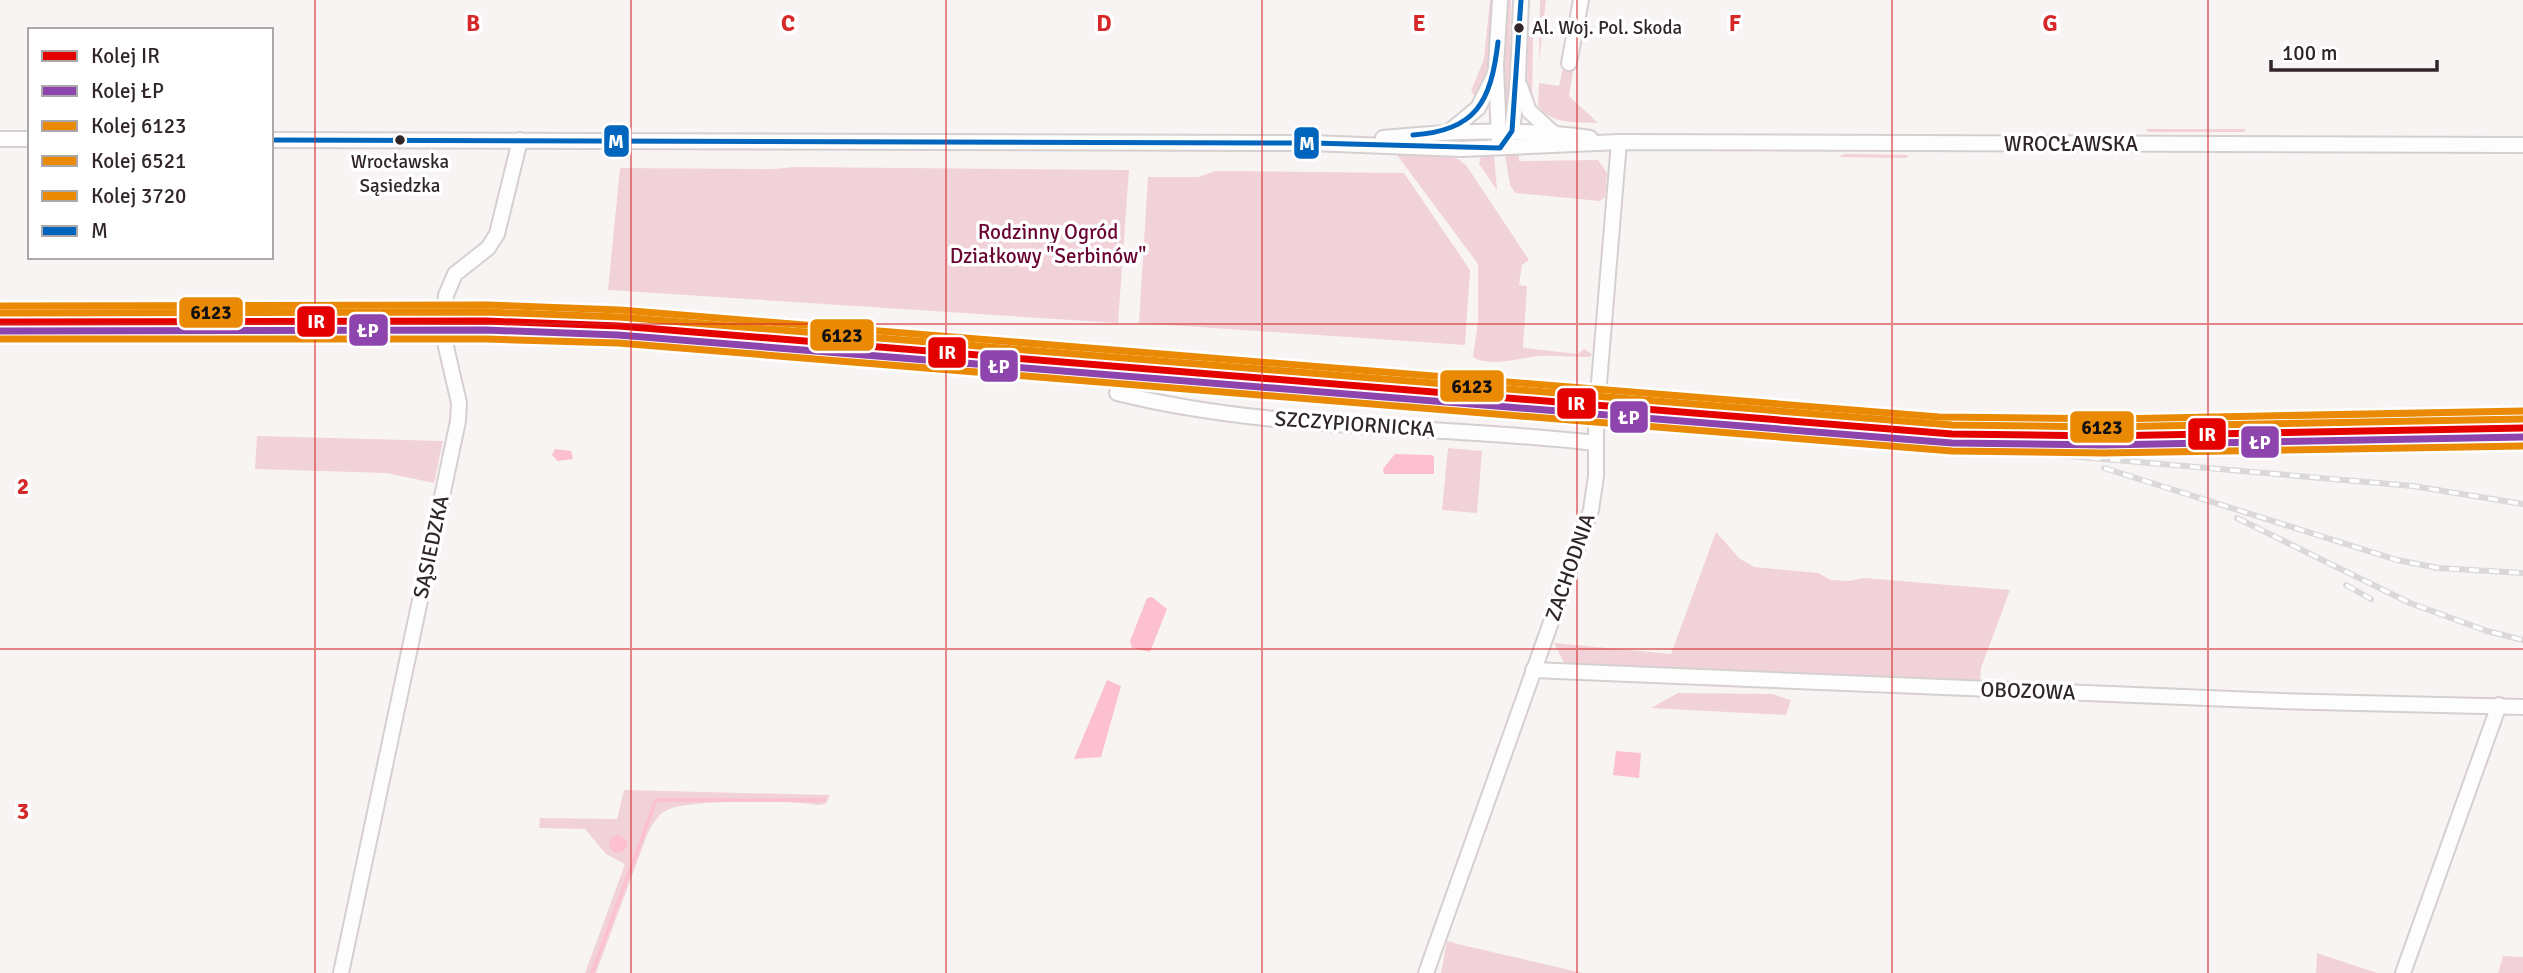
<svg xmlns="http://www.w3.org/2000/svg" width="2523" height="973" font-family="Signika,sans-serif">
	<style>
		.green { fill: #f2d2d9 }
		.water { fill: #fcc0d0 }
		.lines { fill: none; stroke-linecap: round; stroke-linejoin: round }
		.stream { stroke: #fcc0d0; stroke-width: 3.5 }
		.minor-casing { stroke: #d6cfd0; stroke-width: 18 }
		.minor { stroke: #fefdfd; stroke-width: 14 }
		.rail-casing { stroke: #dad8d8; stroke-width: 6 }
		.rail { stroke: #fff; stroke-width: 3.5; stroke-dasharray: 10; stroke-linecap: butt }
		.bus-1-casing { stroke: #fff; stroke-width: 10 }
		.bus-1 { stroke: #0065bd; stroke-width: 5 }
		.rail-1-casing { stroke: #fff; stroke-width: 12 }
		.rail-2-casing { stroke: #fff; stroke-width: 12 }
		.rail-3-casing { stroke: #fff; stroke-width: 12 }
		.rail-4-casing { stroke: #fff; stroke-width: 12 }
		.rail-5-casing { stroke: #fff; stroke-width: 12 }
		.rail-1 { stroke: #e50000; stroke-width: 7 }
		.rail-2 { stroke: #8e44ad; stroke-width: 7 }
		.rail-3 { stroke: #ea8a04; stroke-width: 7 }
		.rail-4 { stroke: #ea8a04; stroke-width: 7 }
		.rail-5 { stroke: #ea8a04; stroke-width: 7 }
		.grid { fill: none; stroke: #d62828; stroke-width: 2; stroke-opacity: 0.55 }
		.bus-dot { fill: #302528; stroke: #fff; stroke-width: 2.5 }
		.labels { text-anchor: middle; dominant-baseline: central; stroke-width: 7; stroke-linejoin: round; paint-order: stroke }
		.bus-label { font-size: 19px; fill: #302528; stroke: #fff; text-anchor: start }
		.street-label { font-size: 21px; fill: #302528; stroke: #fff }
		.park-label { font-size: 21px; fill: #690432; stroke: #fff }
		.grid-label { font-size: 23px; text-anchor: middle; font-weight: bold; fill: #d62828; stroke: #fff; stroke-width: 7; stroke-linejoin: round; paint-order: stroke }
		.line-badge { stroke: #fff; stroke-width: 2.5 }
		.badge-label { font-size: 19px; text-anchor: middle; font-weight: bold; fill: #fff }
		.pale-badge-label { font-size: 19px; text-anchor: middle; font-weight: bold; fill: #111 }
	</style>
	<rect width="100%" height="100%" fill="#f9f4f4"/>
	<!-- green -->
	<g class="green">
		<path d="M 1490,0 L 1493,1 C 1490,35 1492,69 1478,101 L 1471,91 L 1484,59 Z"/>
		<polygon points="1507,0 1511,0 1509,108 1502,107"/>
		<polygon points="1540,0 1546,0 1539,63"/>
		<polygon points="1528,36 1533,37 1532,105 1527,89"/>
		<path d="M 1564,64 L 1574,65 L 1569,96 L 1598,123 C 1577,122 1550,125 1538,105 L 1539,83 L 1559,86 Z"/>
		<polygon points="2145,129 2246,129 2244,132 2149,132"/>
		<path d="M 1441,154 L 1458,159 L 1466,165 L 1529,260 L 1522,265 L 1519,285 L 1527,286 L 1523,348 L 1578,354 L 1584,349 L 1592,354 L 1590,357 C 1573,357 1556,355 1539,356 C 1517,358 1493,368 1473,357 L 1478,321 L 1478,264 L 1397,155 Z"/>
		<polygon points="1845,154 1909,155 1906,158 1838,157"/>
		<polygon points="1481,155 1494,155 1497,190 1479,164"/>
		<polygon points="1505,155 1519,155 1519,161 1598,160 1607,173 1605,197 1600,201 1515,193 1510,185"/>
		<polygon points="794,167 1129,170 1118,323 608,290 620,168 773,169"/>
		<polygon points="1216,171 1404,173 1470,270 1465,345 1139,323 1148,177 1198,177"/>
		<polygon points="257,436 443,441 434,483 386,473 255,469"/>
		<polygon points="1448,448 1482,451 1477,513 1442,510"/>
		<polygon points="1716,532 1740,559 1755,567 1818,573 1831,580 1849,581 1864,578 2010,590 1981,668 1980,680 1564,663 1554,643 1671,654"/>
		<polygon points="1678,693 1772,694 1791,700 1786,715 1651,708"/>
		<path d="M 624,790 L 830,795 L 826,804 L 817,805 C 794,800 687,799 667,810 C 657,815 652,825 647,835 L 596,973 L 585,973 L 625,864 L 606,854 L 585,829 L 539,828 L 540,818 L 617,819 Z"/>
		<polygon points="1447,941 1466,946 1583,973 1441,973"/>
		<polygon points="2317,953 2377,973 2316,973"/>
		<polygon points="2503,956 2523,957 2523,973 2498,973"/>
	</g>
	<!-- water -->
	<g class="water">
		<polygon points="555,449 571,451 573,459 558,461 552,455"/>
		<polygon points="1395,454 1431,455 1434,457 1434,474 1384,474 1383,469"/>
		<polygon points="1152,597 1167,609 1150,652 1132,648 1130,641 1147,598"/>
		<polygon points="1107,680 1121,686 1101,757 1074,759"/>
		<polygon points="1616,751 1641,753 1639,778 1613,775"/>
		<circle cx="618" cy="844" r="9"/>
	</g>
	<g class="lines">
		<!-- stream -->
		<polyline class="stream" points="592,973 656,800 824,800"/>
		<defs>
			<g id="minor">
				<polyline points="1569,63 1581,0"/>
				<polyline points="1520,86 1529,111 1552,132"/>
				<polyline points="1450,131 1478,108 1493,78"/>
				<path d="M 1383,138 C 1453,131 1521,128 1590,138"/>
				<polyline points="1507,138 1512,131 1518,79 1521,0"/>
				<polyline points="0,139 30,139"/>
				<polyline points="271,140 1312,143 1461,149 1619,142 2523,145"/>
				<polyline points="1499,140 1496,66 1500,0"/>
				<path d="M 1117,393 C 1273,432 1436,424 1595,443"/>
				<polyline points="1533,670 2280,701 2523,707"/>
				<polyline points="341,973 458,421 459,403 444,338 446,295 455,274 488,248 497,234 520,140"/>
				<polyline points="1426,973 1591,510 1596,476 1596,419 1619,142"/>
				<polyline points="2403,973 2499,705"/>
			</g>
		</defs>
		<!-- minor casing -->
		<use href="#minor" class="minor-casing"/>
		<!-- minor -->
		<use href="#minor" class="minor"/>
		<defs>
			<g id="rail">
				<polyline points="1692,423 2413,486 2523,504"/>
				<polyline points="2104,468 2397,560 2438,568 2523,573"/>
				<polyline points="2237,518 2410,603 2487,631 2523,640"/>
				<polyline points="2346,585 2371,599"/>
			</g>
		</defs>
		<!-- rail casing -->
		<use href="#rail" class="rail-casing"/>
		<!-- rail -->
		<use href="#rail" class="rail"/>
		<defs>
			<g id="bus-1">
				<path d="M 1413,135 C 1476,131 1491,102 1498,42"/>
				<polyline points="271,140 1312,143 1500,148 1512,131 1521,0"/>
			</g>
		</defs>
		<!-- bus-1 casing -->
		<use href="#bus-1" class="bus-1-casing"/>
		<!-- bus-1 -->
		<use href="#bus-1" class="bus-1"/>
		<defs>
			<polyline id="rail-1" points="0,322 486,321 619,326 1952,434 2103,436 2523,428"/>
			<polyline id="rail-2" points="0,331 486,330 618,335 1952,443 2103,445 2523,437"/>
			<polyline id="rail-3" points="0,313 486,312 619,317 1952,425 2103,427 2523,419"/>
			<polyline id="rail-4" points="0,339 486,339 618,343 1952,451 2103,453 2523,446"/>
			<polyline id="rail-5" points="0,306 487,305 620,310 1939,417 2113,419 2523,411"/>
		</defs>
		<!-- rail-1 casing -->
		<use href="#rail-1" class="rail-1-casing"/>
		<!-- rail-2 casing -->
		<use href="#rail-2" class="rail-2-casing"/>
		<!-- rail-3 casing -->
		<use href="#rail-3" class="rail-3-casing"/>
		<!-- rail-4 casing -->
		<use href="#rail-4" class="rail-4-casing"/>
		<!-- rail-5 casing -->
		<use href="#rail-5" class="rail-5-casing"/>
		<!-- rail-1 -->
		<use href="#rail-1" class="rail-1"/>
		<!-- rail-2 -->
		<use href="#rail-2" class="rail-2"/>
		<!-- rail-3 -->
		<use href="#rail-3" class="rail-3"/>
		<!-- rail-4 -->
		<use href="#rail-4" class="rail-4"/>
		<!-- rail-5 -->
		<use href="#rail-5" class="rail-5"/>
	</g>
	<!-- grid -->
	<path class="grid" d="M 315,0 L 315,973M 631,0 L 631,973M 946,0 L 946,973M 1262,0 L 1262,973M 1577,0 L 1577,973M 1892,0 L 1892,973M 2208,0 L 2208,973M 0,324 L 2523,324M 0,649 L 2523,649"/>
	<!-- markers -->
	<g class="bus-dot">
		<circle cx="1519" cy="28" r="6"/>
		<circle cx="400" cy="140" r="6"/>
	</g>
	<g class="labels">
		<!-- bus labels -->
		<g class="bus-label">
			<text x="1532" y="28">Al. Woj. Pol. Skoda</text>
			<text x="400" y="162" text-anchor="middle">Wrocławska<tspan x="400" dy="24">Sąsiedzka</tspan></text>
		</g>
		<!-- street labels -->
		<g class="street-label">
			<text x="2071" y="144">WROCŁAWSKA</text>
			<text transform="translate(1355 424) rotate(4)">SZCZYPIORNICKA</text>
			<text transform="translate(431 547) rotate(-78)">SĄSIEDZKA</text>
			<text transform="translate(1570 567) rotate(-71)">ZACHODNIA</text>
			<text transform="translate(2028 691) rotate(2)">OBOZOWA</text>
		</g>
		<!-- park labels -->
		<g class="park-label">
			<text x="1048" y="232">Rodzinny Ogród<tspan x="1048" dy="24">Działkowy "Serbinów"</tspan></text>
		</g>
	</g>
	<g class="grid-label">
		<text x="473" y="31">B</text>
		<text x="788" y="31">C</text>
		<text x="1104" y="31">D</text>
		<text x="1419" y="31">E</text>
		<text x="1735" y="31">F</text>
		<text x="2050" y="31">G</text>
		<text x="23" y="494">2</text>
		<text x="23" y="819">3</text>
	</g>
	<g class="line-badge">
		<rect x="603" y="124" width="27" height="34" rx="7" fill="#0065bd"/>
		<rect x="1293" y="126" width="27" height="34" rx="7" fill="#0065bd"/>
		<rect x="178" y="296" width="66" height="33" rx="7" fill="#ea8a04"/>
		<rect x="296" y="305" width="40" height="33" rx="7" fill="#e50000"/>
		<rect x="348" y="313" width="41" height="34" rx="7" fill="#8e44ad"/>
		<rect x="809" y="318" width="66" height="34" rx="7" fill="#ea8a04"/>
		<rect x="927" y="336" width="40" height="33" rx="7" fill="#e50000"/>
		<rect x="979" y="349" width="40" height="34" rx="7" fill="#8e44ad"/>
		<rect x="1439" y="369" width="66" height="34" rx="7" fill="#ea8a04"/>
		<rect x="1556" y="387" width="41" height="33" rx="7" fill="#e50000"/>
		<rect x="1609" y="400" width="40" height="34" rx="7" fill="#8e44ad"/>
		<rect x="2069" y="410" width="66" height="34" rx="7" fill="#ea8a04"/>
		<rect x="2187" y="417" width="40" height="34" rx="7" fill="#e50000"/>
		<rect x="2240" y="425" width="40" height="34" rx="7" fill="#8e44ad"/>
	</g>
	<g class="badge-label">
		<text x="616" y="148">M</text>
		<text x="1307" y="150">M</text>
		<text x="316" y="328">IR</text>
		<text x="368" y="337">ŁP</text>
		<text x="947" y="359">IR</text>
		<text x="999" y="373">ŁP</text>
		<text x="1576" y="410">IR</text>
		<text x="1629" y="424">ŁP</text>
		<text x="2207" y="441">IR</text>
		<text x="2260" y="449">ŁP</text>
	</g>
	<g class="pale-badge-label">
		<text x="211" y="319">6123</text>
		<text x="842" y="342">6123</text>
		<text x="1472" y="393">6123</text>
		<text x="2102" y="434">6123</text>
	</g>
	<!-- legend -->
	<rect x="28" y="28" width="245" height="231" fill="#ffffff" stroke="#aca8a9" stroke-width="2"/>
	<rect x="42" y="51" width="35" height="10" fill="#e50000" stroke="#aca8a9" stroke-width="2"/>
	<text x="91" y="63" font-size="21" fill="#302528">Kolej IR</text>
	<rect x="42" y="86" width="35" height="10" fill="#8e44ad" stroke="#aca8a9" stroke-width="2"/>
	<text x="91" y="98" font-size="21" fill="#302528">Kolej ŁP</text>
	<rect x="42" y="121" width="35" height="10" fill="#ea8a04" stroke="#aca8a9" stroke-width="2"/>
	<text x="91" y="133" font-size="21" fill="#302528">Kolej 6123</text>
	<rect x="42" y="156" width="35" height="10" fill="#ea8a04" stroke="#aca8a9" stroke-width="2"/>
	<text x="91" y="168" font-size="21" fill="#302528">Kolej 6521</text>
	<rect x="42" y="191" width="35" height="10" fill="#ea8a04" stroke="#aca8a9" stroke-width="2"/>
	<text x="91" y="203" font-size="21" fill="#302528">Kolej 3720</text>
	<rect x="42" y="226" width="35" height="10" fill="#0065bd" stroke="#aca8a9" stroke-width="2"/>
	<text x="91" y="238" font-size="21" fill="#302528">M</text>
	<!-- scale -->
	<path d="M2271 60v10h166v-10" fill="none" stroke="#302528" stroke-width="3.5"/>
	<text x="2282" y="60" font-size="21" fill="#302528" stroke="#ffffff" stroke-width="5" paint-order="stroke">100 m</text>
</svg>
